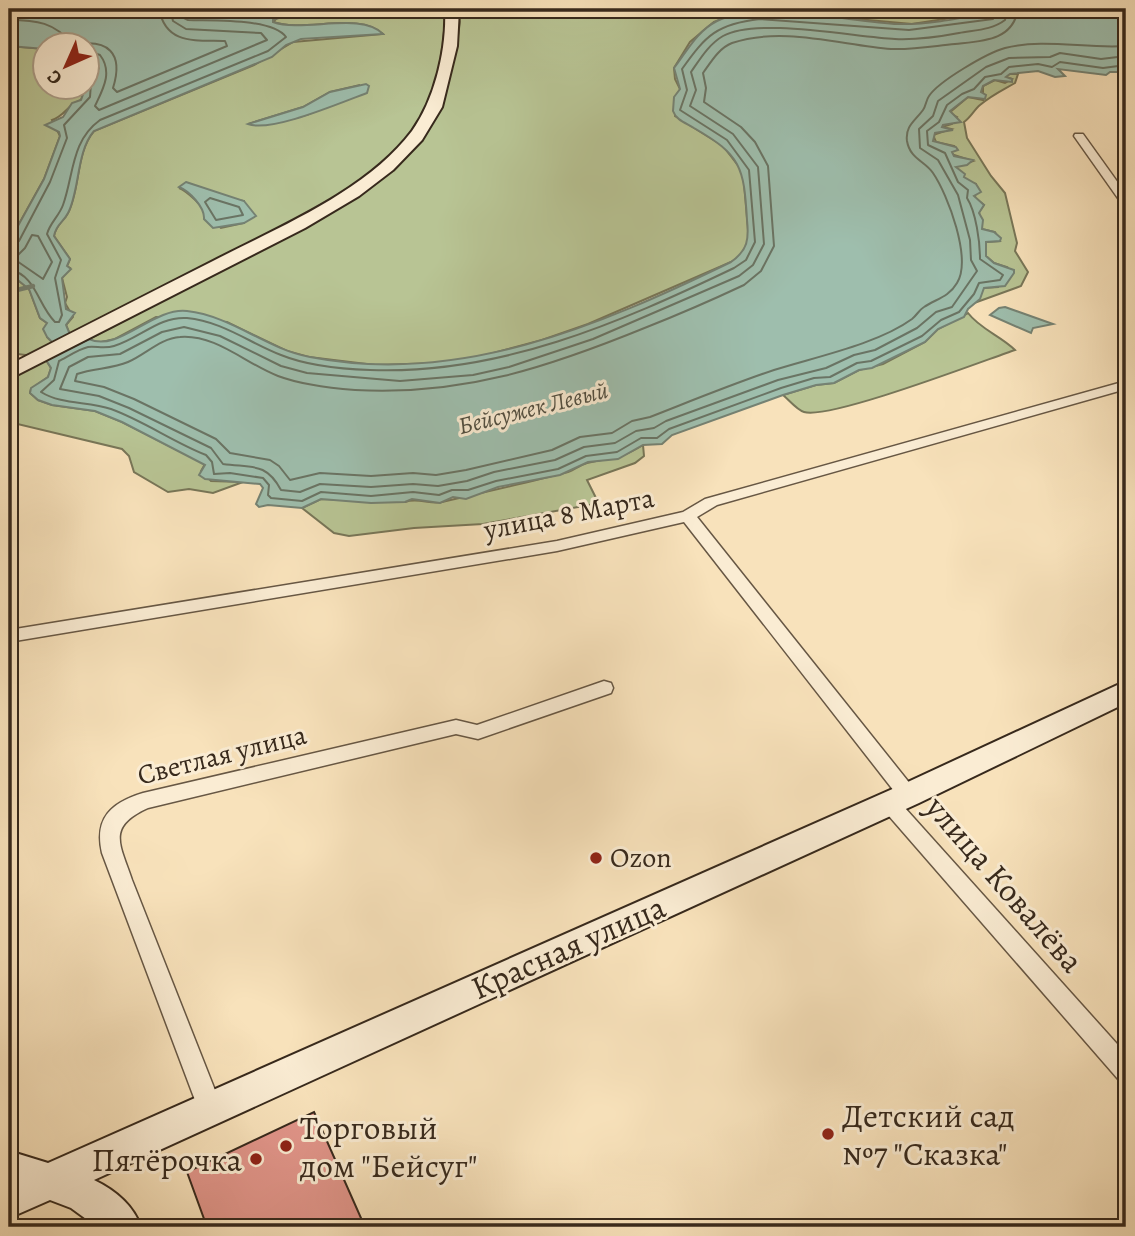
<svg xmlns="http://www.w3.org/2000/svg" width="1135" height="1236" font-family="Alegreya,serif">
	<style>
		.green { fill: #b8c494; stroke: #787658; stroke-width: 2; fill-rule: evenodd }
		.water { fill: #9ebead; stroke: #758273; stroke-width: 2 }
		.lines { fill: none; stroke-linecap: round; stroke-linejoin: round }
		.shore { stroke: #6a7464; stroke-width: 2 }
		.stream { stroke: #758273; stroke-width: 4.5 }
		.building { fill: #e1958a; stroke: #37291c; stroke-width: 2 }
		.street-casing { stroke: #675744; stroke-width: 3 }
		.secondary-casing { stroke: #37291c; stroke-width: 4 }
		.street { fill: #faecd3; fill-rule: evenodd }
		.secondary { fill: #faecd3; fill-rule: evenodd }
		.poi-dot { fill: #8f2418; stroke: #faecd3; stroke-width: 2.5 }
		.labels { text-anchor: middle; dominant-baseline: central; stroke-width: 6; stroke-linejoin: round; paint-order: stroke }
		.far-water-label { font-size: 24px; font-style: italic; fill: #514e40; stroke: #faecd3 }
		.street-label { font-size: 28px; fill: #37291c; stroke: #faecd3 }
		.poi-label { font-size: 28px; fill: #37291c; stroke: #faecd3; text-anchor: start }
		.near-street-label { font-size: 33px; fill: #37291c; stroke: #faecd3 }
		.near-poi-label { font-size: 33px; fill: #37291c; stroke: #faecd3; text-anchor: start }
	</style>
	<rect width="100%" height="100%" fill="#f8e2bb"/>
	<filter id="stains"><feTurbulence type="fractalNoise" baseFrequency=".00286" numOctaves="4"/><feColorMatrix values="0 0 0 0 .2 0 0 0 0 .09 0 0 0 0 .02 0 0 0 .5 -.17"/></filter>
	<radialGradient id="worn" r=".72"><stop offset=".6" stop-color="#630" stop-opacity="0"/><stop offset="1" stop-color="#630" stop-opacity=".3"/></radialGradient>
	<!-- green -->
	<g class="green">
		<path d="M 179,9 L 445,9 C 445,41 437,94 420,122 C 381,184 298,219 235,251 C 180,280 126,309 71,337 L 66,325 L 73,317 L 65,303 L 67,297 L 62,278 L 70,268 L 67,266 L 70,259 L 54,236 C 56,224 63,222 68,213 C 80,191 76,151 94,131 L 254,65 L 293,42 L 383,34 C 359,11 304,33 273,22 L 284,11 C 253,20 209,19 179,9 ZM 360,85 C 322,114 296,122 248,124 L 303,107 L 330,92 ZM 179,188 L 244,201 L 244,223 L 221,228 C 210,217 192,193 179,188 Z"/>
		<polygon points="458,9 1010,9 912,24 779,12 722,19 714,22 690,42 674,68 675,79 680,89 675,116 723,146 743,172 749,241 740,256 731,262 588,324 542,340 471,359 437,363 375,365 309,357 287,351 227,322 156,317 115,339 97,343 89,339 300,229 420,140 436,118 444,99 456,49 460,22"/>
		<path d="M 9,46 L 45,49 L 46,88 L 86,88 L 81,100 C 68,104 65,116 52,120 L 60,136 L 44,179 L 9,242 Z"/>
		<path d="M 1009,74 L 1018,74 L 1015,83 C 1001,91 992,95 980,105 C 974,110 971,117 964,122 L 967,138 L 991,176 L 1005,193 L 1017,243 L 1015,251 L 1028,272 L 1021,286 L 977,302 L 983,288 L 998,287 L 1007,267 L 994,263 L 986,256 L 986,242 L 1000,241 L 995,232 L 982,229 L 979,212 L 984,205 L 975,198 L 976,184 L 966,181 L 956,167 L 973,161 L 951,154 L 954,146 L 936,142 L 933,135 L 951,129 L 942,127 L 952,124 L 957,117 L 949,113 L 968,97 L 983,100 L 983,86 L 995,80 L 1005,83 L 1012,79 L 1006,77 Z"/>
		<polygon points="9,273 29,289 40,318 47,323 47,337 55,345 34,356 9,353"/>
		<path d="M 968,313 C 980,329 1001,336 1015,350 C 980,362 829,420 804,412 C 797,410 789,400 783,395 L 816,385 L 834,383 L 859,370 L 883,364 L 925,342 L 938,329 Z"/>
		<polygon points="46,360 51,368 48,377 31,389 30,393 38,400 52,405 95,411 122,422 205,464 201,471 211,481 243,482 213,493 189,489 168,492 134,472 129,456 122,449 9,422 9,378"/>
		<path d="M 643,445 L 644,456 L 635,463 L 587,480 L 596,498 L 595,504 L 483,524 L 414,528 L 349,536 L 334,533 L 302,508 L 321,499 L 405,502 C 418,497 430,505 442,502 C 484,492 526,483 568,472 C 575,470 580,465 587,463 C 614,456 617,461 643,445 Z"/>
	</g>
	<!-- water -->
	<g class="water">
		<path d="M 9,9 L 179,9 L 190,14 L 256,17 L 292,11 L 296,12 L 273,20 L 273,22 C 303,33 361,11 383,34 L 301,39 L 286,45 L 272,57 L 94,131 C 76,152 80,190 68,213 C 64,222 56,224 54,236 L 70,259 L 67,266 L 71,269 L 62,278 L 66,309 L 75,313 L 66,325 L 71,337 L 55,345 L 47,337 L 43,329 L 47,323 L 40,318 L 29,289 L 9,273 L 9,242 L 44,179 L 60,136 L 59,132 L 45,125 L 63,117 L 72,103 L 81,100 L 92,69 L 88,65 L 88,46 L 46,46 L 45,49 L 9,46 Z"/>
		<path d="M 1010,9 L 1126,9 L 1126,72 L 1110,72 L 1106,75 L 1058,69 L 1065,76 L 1055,77 L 1038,71 L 1010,74 L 1006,77 L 1012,79 L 1012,82 L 994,80 L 983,86 L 981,92 L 986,95 L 985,99 L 968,97 L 950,111 L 961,122 L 943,125 L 942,127 L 953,130 L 935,133 L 933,141 L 956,147 L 958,150 L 952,152 L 954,156 L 973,160 L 967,165 L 956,167 L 965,174 L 964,177 L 976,184 L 981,192 L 974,196 L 984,205 L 979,213 L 983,220 L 982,229 L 994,232 L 1001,238 L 1000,241 L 986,242 L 986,256 L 994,263 L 1014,270 L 1014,273 L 1005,286 L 984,288 L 980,299 L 968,309 L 964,317 L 938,329 L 925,342 L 872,368 L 859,370 L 834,383 L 816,385 L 783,395 L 672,435 L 662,444 L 643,445 L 618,459 L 588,462 L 560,475 L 498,487 L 466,499 L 453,497 L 440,503 L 412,499 L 405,502 L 371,503 L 321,499 L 302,508 L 268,505 L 259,507 L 256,504 L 263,488 L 260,484 L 205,479 L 199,475 L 205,465 L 122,422 L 95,411 L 52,405 L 38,400 L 30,393 L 31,388 L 48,377 L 51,368 L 46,360 L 89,339 C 118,353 153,307 187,311 C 232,316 266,349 310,357 C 459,386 599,326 731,262 C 748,250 749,239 747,220 C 744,167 741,155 694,128 C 686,123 676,120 673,111 L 674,97 L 680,89 L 674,68 C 687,51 697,31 717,21 C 760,0 850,22 898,24 C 935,25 974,15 1010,9 Z"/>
		<path d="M 366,84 L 369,86 L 367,93 C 342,102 271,133 248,124 L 303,107 L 330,92 Z"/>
		<path d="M 186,182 L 244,201 L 256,216 L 244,223 L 213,228 L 204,219 C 205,207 189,191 179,187 Z"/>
		<polygon points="1005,307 1053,324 1033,328 1031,333 990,315 999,308"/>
	</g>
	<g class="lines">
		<!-- shore -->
		<g class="shore">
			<path d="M 999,9 L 993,19 L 909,30 L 760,19 C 717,24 706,35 682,69 L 687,90 L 680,110 L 727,140 L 749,170 L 755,242 L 746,260 L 734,268 C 619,323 500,375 370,370 C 340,369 308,366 281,355 C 250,343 221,321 187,318 C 159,316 139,339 114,346 C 105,349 96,346 88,347 C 79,349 67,357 59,361 L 54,380 L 41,392 C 62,405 88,401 111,409 C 144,421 173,442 206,455 L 212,462 L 214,474 L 230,473 L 263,478 L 269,485 L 268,495 L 271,498 L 302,501 L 321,492 L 371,496 L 413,492 L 439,495 L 452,490 L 468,490 L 496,481 L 558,469 L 586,456 L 617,452 L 641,438 L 657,438 L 669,429 L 781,388 L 814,378 L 830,377 L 857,363 L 871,361 L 922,336 L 941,320 L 959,312 L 974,294 L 979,283 L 1000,280 L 1003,275 L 980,259 C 980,242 976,212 967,198 L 968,190 L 958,182 L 945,153 L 928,145 L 927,131 L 939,122 L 947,105 L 962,94 L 974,89 L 985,77 L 1001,74 L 1009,67 L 1038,64 L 1052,67 L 1060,62 L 1103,68 L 1126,65"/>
			<path d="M 1007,9 L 1005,20 C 992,30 975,30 959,33 C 938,37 917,40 895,39 C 854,37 757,17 723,36 C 709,44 700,59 691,72 L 696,90 L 690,106 L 733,134 L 758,167 L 764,244 L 753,265 L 739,276 L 593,339 L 509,367 L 473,375 L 400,381 L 307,373 L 281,366 L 220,336 L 184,327 L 162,332 L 120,354 L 88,357 L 69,367 L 60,389 L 99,396 L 129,408 L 211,448 L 223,464 C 252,468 266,462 281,490 L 300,492 L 320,484 L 371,487 L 413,484 L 438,486 L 467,481 L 494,472 L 555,460 L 584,447 L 615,443 L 636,431 L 654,428 L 666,421 L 778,380 L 826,368 L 854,355 L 875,350 L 917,328 L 936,312 L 952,307 L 977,271 L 971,260 L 970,240 L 958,195 L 938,160 L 920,148 L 919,129 L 933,116 L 938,101 L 986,67 L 1009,58 L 1050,57 L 1060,53 L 1101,59 L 1126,56"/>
			<path d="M 1018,9 C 1013,41 982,41 955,44 C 934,46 913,50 891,49 C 841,45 782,26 732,43 C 719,48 711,62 703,73 L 706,88 L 704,102 L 741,127 L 755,142 L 768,166 L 774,246 L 761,271 L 744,285 C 712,300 680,314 647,327 C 549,367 463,396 355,390 C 329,388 302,385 278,376 C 246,364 216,334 180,337 C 161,338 146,354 128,362 C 112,369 94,368 77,374 L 75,381 L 104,387 L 134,399 L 216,439 L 230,453 L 270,460 L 279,466 L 290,480 L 320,473 L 371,476 L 413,473 L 436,475 L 466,470 L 552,450 L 580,437 L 612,433 L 632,421 L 650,417 C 691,401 732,384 774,370 C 815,357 878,344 912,319 C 917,315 919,310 924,307 C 936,299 949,297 957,283 C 972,259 948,195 933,173 C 925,161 910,159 907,141 C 905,126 915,121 923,110 C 926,106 926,100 929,96 C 939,81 987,53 1005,48 C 1044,38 1086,49 1126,46"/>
			<path d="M 9,20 C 36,20 55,22 73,45 C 108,38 124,53 113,88 L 117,92 L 227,46 L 225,41 C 195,40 166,45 159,9"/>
			<path d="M 88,51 L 100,55 C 113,72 103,89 95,106 L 99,110 L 267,40 L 261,33 L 186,29 L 173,21 L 170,9"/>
			<polygon points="210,198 239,207 243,215 216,220 205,202"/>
			<polygon points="32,235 38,236 52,262 43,279 14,259 25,248"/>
			<polyline points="9,246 19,241 50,182 67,138 64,125 90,97 91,83 99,68 88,60"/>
			<path d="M 9,269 C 37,276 37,304 55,322 L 59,322 L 62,315 L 55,278 L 61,260 L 47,234 C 50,223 59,216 63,205 C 74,174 71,141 100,120 L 268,51 L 286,37 C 272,18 212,21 188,20 L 180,16 L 179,9"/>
		</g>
		<!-- stream -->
		<polyline class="stream" points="9,292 33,286"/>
	</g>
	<!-- building -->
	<polygon class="building" points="314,1112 365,1227 207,1227 187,1172"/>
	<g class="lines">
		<defs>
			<g id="street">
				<polygon points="1126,123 1126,129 1121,128 1121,124"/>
				<polygon points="1075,134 1083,134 1126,194 1126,205 1122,204 1074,136"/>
				<polygon points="1126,381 1126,389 717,505 697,517 915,790 918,795 915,800 908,803 901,800 684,522 557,551 9,642 9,630 557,541 683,512 705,499"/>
				<path d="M 604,681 L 611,683 L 613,688 L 611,693 L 478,739 L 456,734 L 148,808 C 106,827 120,844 132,880 L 222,1108 L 219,1116 L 210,1119 L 201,1116 L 102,853 C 94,818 111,803 143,793 L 456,720 L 477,725 Z"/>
				<polygon points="889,795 896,798 1126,1054 1126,1082 1118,1079 882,808 879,803 882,798"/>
			</g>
			<g id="secondary">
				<path d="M 445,9 L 459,9 L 457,46 L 442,107 L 422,140 L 393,170 L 359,196 L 305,228 L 9,379 L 9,365 C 77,330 145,295 213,261 C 279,227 367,191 412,131 C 435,99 447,48 445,9 Z"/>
				<path d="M 1126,681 L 1126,703 L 919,803 L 94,1180 C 115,1190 133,1205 141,1227 L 97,1227 L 71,1208 L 50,1200 L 9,1218 L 9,1151 L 48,1163 L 897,787 Z"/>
			</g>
		</defs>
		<!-- street casing -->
		<use href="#street" class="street-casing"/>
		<!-- secondary casing -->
		<use href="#secondary" class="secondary-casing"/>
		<!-- street -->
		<use href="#street" class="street"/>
		<!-- secondary -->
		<use href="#secondary" class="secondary"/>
	</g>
	<!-- markers -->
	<g class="poi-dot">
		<circle cx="596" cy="858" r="7"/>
		<circle cx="828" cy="1134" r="7"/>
		<circle cx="286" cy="1146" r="7"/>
		<circle cx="256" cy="1159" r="7"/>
	</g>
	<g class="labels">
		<!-- far-water labels -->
		<g class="far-water-label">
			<text transform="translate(533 408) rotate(-14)">Бейсужек Левый</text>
		</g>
		<!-- street labels -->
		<g class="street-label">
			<text transform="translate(569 514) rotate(-11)">улица 8 Марта</text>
			<text transform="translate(222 755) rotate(-14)">Светлая улица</text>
		</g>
		<!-- poi labels -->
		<g class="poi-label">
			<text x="610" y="858">Ozon</text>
		</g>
		<!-- near-street labels -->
		<g class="near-street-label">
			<text transform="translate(1005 884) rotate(49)">улица Ковалёва</text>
			<text transform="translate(568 947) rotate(-24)">Красная улица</text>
		</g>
		<!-- near-poi labels -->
		<g class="near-poi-label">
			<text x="842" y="1115">Детский сад<tspan x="842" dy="38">№7 "Сказка"</tspan></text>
			<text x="300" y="1127">Торговый<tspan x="300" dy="38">дом "Бейсуг"</tspan></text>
			<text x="242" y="1159" text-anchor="end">Пятёрочка</text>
		</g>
	</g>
	<!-- margin -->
	<rect width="1135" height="1236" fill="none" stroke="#f8e2bb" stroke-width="35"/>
	<rect x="10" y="10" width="1114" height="1215" fill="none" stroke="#37291c" stroke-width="3.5"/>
	<rect x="18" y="18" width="1100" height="1201" fill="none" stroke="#37291c" stroke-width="2"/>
	<!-- north arrow -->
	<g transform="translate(66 66) rotate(225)"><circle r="33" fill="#faecd3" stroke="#ac9e8a" stroke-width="2"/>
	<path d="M0-5L12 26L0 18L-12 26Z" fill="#8f2418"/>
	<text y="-10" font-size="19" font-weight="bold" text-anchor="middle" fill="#37291c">С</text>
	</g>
	<rect width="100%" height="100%" filter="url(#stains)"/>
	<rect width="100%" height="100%" fill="url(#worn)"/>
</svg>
